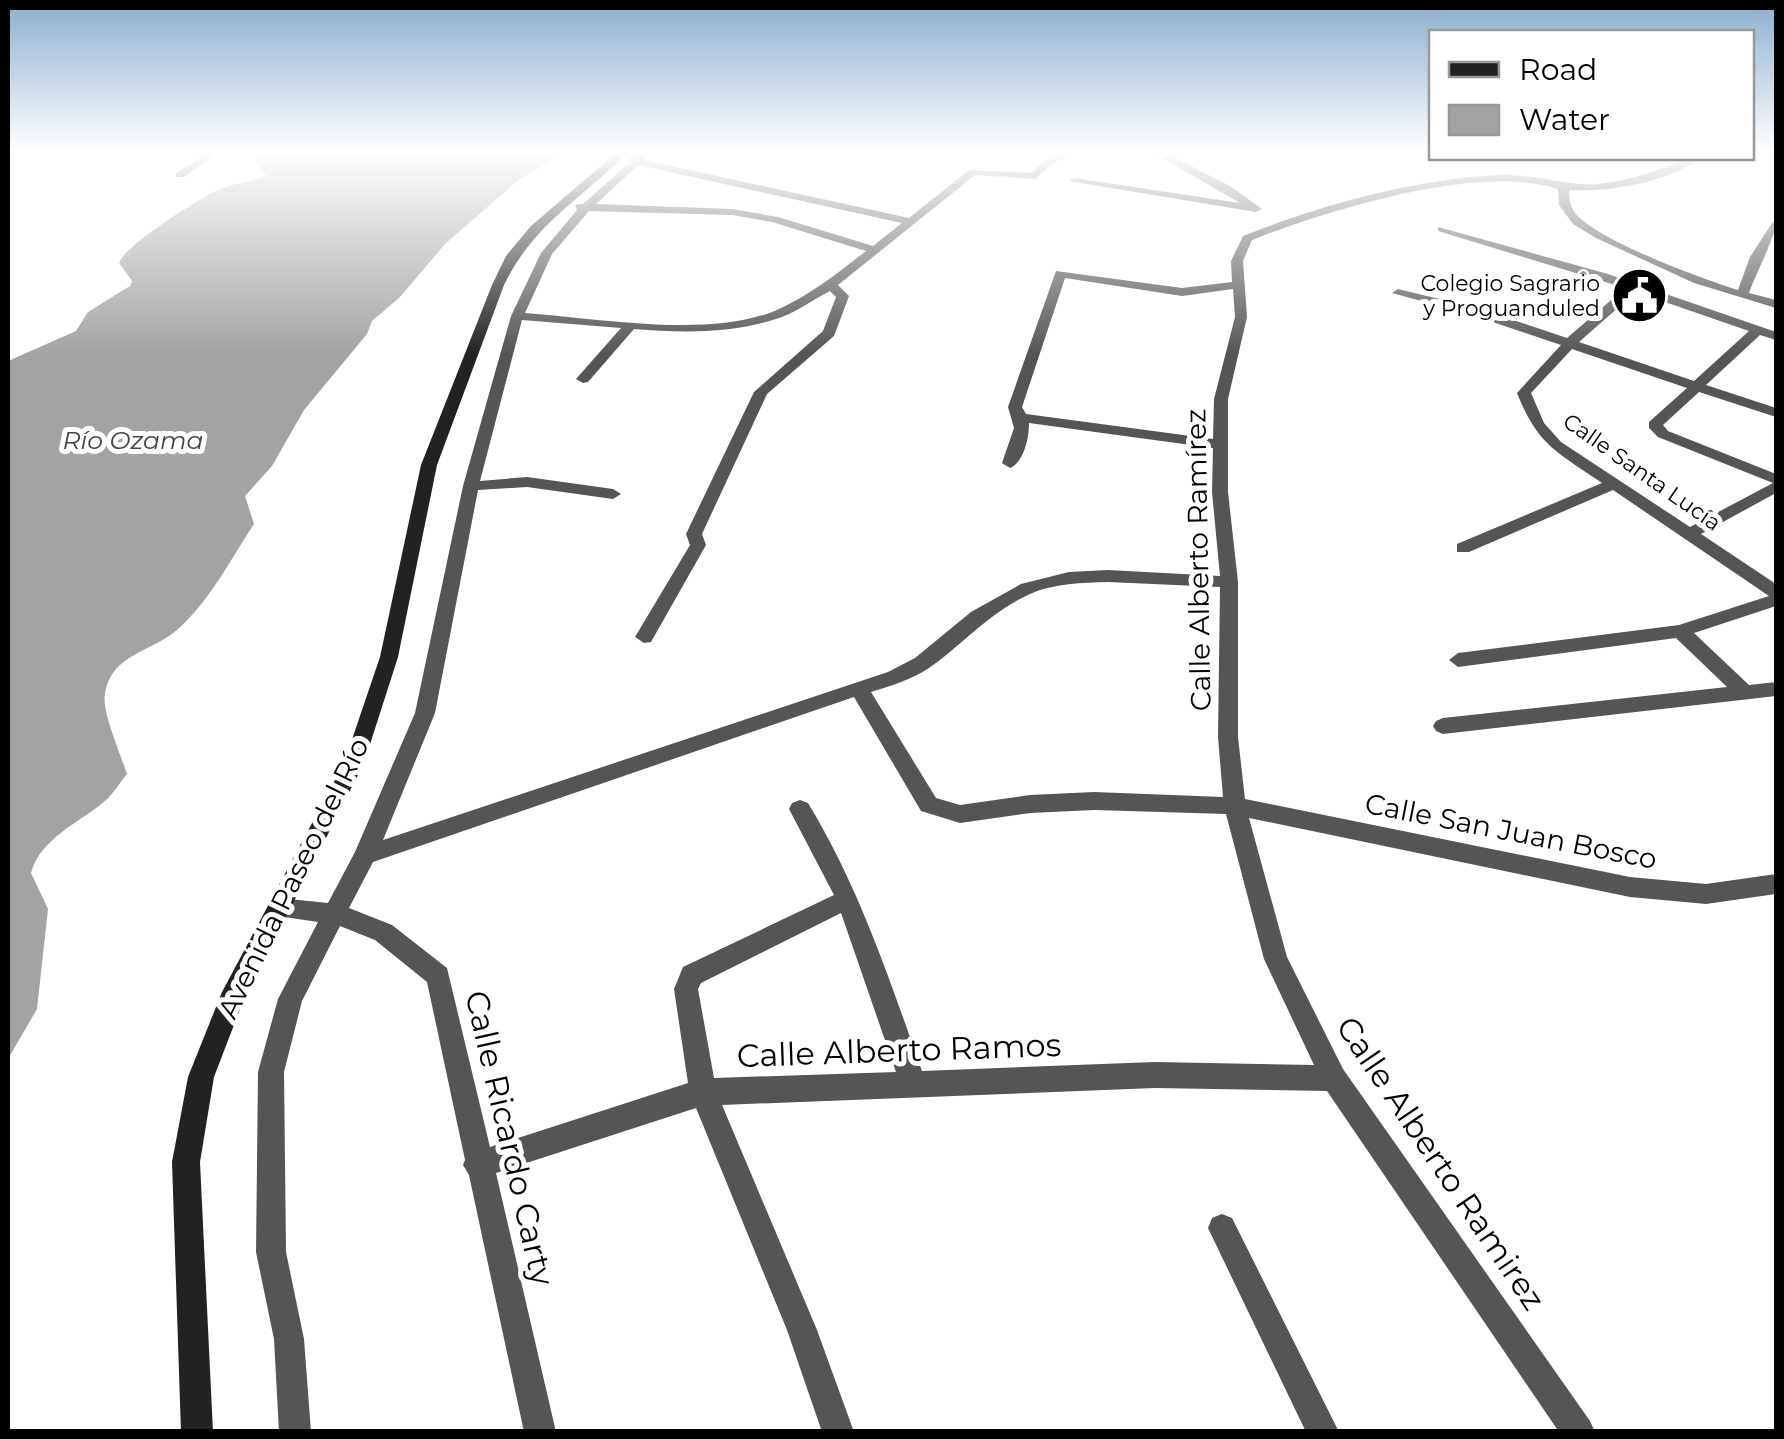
<svg xmlns="http://www.w3.org/2000/svg" width="1784" height="1439" font-family="Montserrat,sans-serif">
	<style>
		.water { fill: #a3a3a3 }
		.lines { fill: none; stroke-linecap: round; stroke-linejoin: round }
		.street { fill: #555; fill-rule: evenodd }
		.secondary { fill: #222; fill-rule: evenodd }
		.labels { text-anchor: middle; dominant-baseline: central; stroke-width: 10; stroke-linejoin: round; paint-order: stroke }
		.far-poi-label { font-size: 22px; fill: #000; stroke: #fff; text-anchor: end }
		.far-street-label { font-size: 22px; fill: #000; stroke: #fff }
		.far-water-label { font-size: 25px; font-style: italic; fill: #444; stroke: #fff }
		.street-label { font-size: 28px; fill: #000; stroke: #fff }
		.near-street-label { font-size: 32px; fill: #000; stroke: #fff }
	</style>
	<rect width="100%" height="100%" fill="#fff"/>
	<!-- water -->
	<path class="water" d="M 260,153 L 562,153 L 517,181 L 445,244 L 400,297 L 372,321 L 367,334 L 304,410 L 272,466 L 245,496 L 254,524 C 230,560 210,601 177,630 C 151,652 112,654 105,693 C 101,710 121,755 127,774 C 120,782 114,793 106,800 C 80,823 41,837 31,873 L 48,909 L 37,1009 L 8,1059 L 8,361 L 76,331 L 88,312 L 130,286 L 132,281 L 119,263 C 125,245 200,198 220,189 C 235,183 252,182 266,176 L 256,161 Z"/>
	<g class="lines">
		<!-- street -->
		<g class="street">
			<polygon points="207,153 218,153 184,177 176,177 176,173"/>
			<path d="M 641,153 L 651,153 L 644,160 L 909,218 L 969,170 L 1032,173 C 1044,160 1056,152 1073,153 L 1051,165 L 1035,179 L 975,175 L 838,285 L 849,296 L 834,336 L 767,394 L 702,534 L 706,545 L 651,642 L 644,643 L 635,637 L 690,545 L 686,534 L 754,392 L 823,331 L 836,297 L 830,291 C 814,299 798,311 782,317 C 734,334 684,333 634,329 L 588,382 L 583,383 L 576,379 L 621,328 L 522,320 L 480,481 L 527,477 L 613,489 L 621,494 L 613,499 L 527,487 L 478,490 L 435,713 L 383,840 L 888,672 L 915,658 L 971,612 L 1021,584 L 1069,572 L 1108,570 L 1220,576 L 1212,492 L 1213,448 L 1029,423 C 1029,438 1024,462 1010,468 L 1002,463 L 1014,428 L 1008,407 L 1056,271 L 1182,288 L 1232,282 L 1231,261 L 1243,236 C 1323,204 1412,180 1498,175 C 1533,173 1563,186 1597,184 C 1618,182 1638,177 1657,170 C 1672,165 1685,157 1701,158 C 1664,183 1612,192 1569,190 C 1569,202 1571,210 1580,218 C 1608,244 1700,278 1738,290 L 1750,257 L 1772,223 L 1776,222 C 1776,236 1755,275 1749,293 L 1776,300 L 1776,308 L 1694,283 L 1596,238 L 1573,224 L 1559,205 L 1558,189 C 1479,163 1328,210 1252,240 L 1243,261 L 1247,317 L 1228,399 L 1228,492 L 1238,582 L 1238,737 L 1245,799 L 1630,877 L 1706,884 L 1776,874 L 1776,894 L 1706,904 L 1630,897 L 1249,818 L 1287,957 L 1343,1069 L 1590,1421 L 1595,1432 L 1559,1432 L 1327,1091 L 1155,1088 L 722,1105 L 817,1330 L 854,1432 L 822,1432 L 787,1330 L 696,1108 L 496,1173 L 556,1432 L 524,1432 L 469,1175 L 463,1165 L 465,1160 L 427,982 L 375,940 L 340,926 L 302,1001 L 284,1072 L 286,1252 L 304,1339 L 311,1432 L 279,1432 L 274,1339 L 256,1252 L 258,1072 L 278,999 L 318,922 L 271,915 L 267,908 L 271,901 L 279,898 L 328,903 L 355,852 L 415,713 L 463,486 L 511,316 L 541,253 L 577,210 L 575,205 L 583,204 L 629,163 L 628,159 ZM 638,165 L 902,223 L 873,246 L 778,217 L 732,209 L 596,204 ZM 589,211 L 732,215 L 772,222 L 866,251 C 838,273 810,295 777,310 C 709,339 598,318 525,313 L 552,254 ZM 1065,278 L 1182,296 L 1233,289 L 1235,317 L 1214,399 L 1213,439 L 1026,414 L 1022,407 ZM 1108,582 L 1220,587 L 1218,737 L 1223,797 L 1094,792 L 1030,795 L 960,805 L 936,798 L 871,692 C 890,686 911,680 929,668 C 965,643 988,613 1030,594 C 1054,583 1082,583 1108,582 ZM 854,697 L 921,811 L 960,823 L 1030,813 L 1094,810 L 1226,814 L 1264,959 L 1314,1065 L 1155,1062 L 922,1071 C 889,978 859,887 808,803 L 800,800 L 792,803 L 789,809 L 834,895 L 683,967 L 674,989 L 688,1083 L 490,1147 L 447,968 L 392,925 L 349,908 L 373,862 ZM 841,913 L 896,1072 L 714,1078 L 698,989 L 701,983 Z"/>
			<polygon points="1154,153 1166,153 1230,186 1262,209 1256,212 1069,181 1074,178 1240,203"/>
			<path d="M 1438,227 L 1608,274 L 1776,332 L 1776,340 L 1760,335 L 1706,385 L 1776,408 L 1776,417 L 1699,392 L 1663,425 L 1668,431 L 1776,474 L 1776,493 L 1701,534 L 1776,584 L 1776,606 L 1694,633 L 1749,685 L 1776,682 L 1776,696 L 1443,734 L 1436,731 L 1433,726 L 1436,721 L 1443,718 L 1727,687 L 1676,638 L 1458,667 L 1449,660 L 1458,653 L 1679,625 L 1769,596 L 1613,490 L 1469,552 L 1457,552 L 1457,544 L 1602,483 C 1557,452 1538,446 1517,393 L 1561,345 L 1472,315 L 1392,293 L 1398,289 L 1481,309 L 1567,338 L 1625,288 L 1438,231 ZM 1636,292 L 1749,331 L 1694,381 L 1579,342 ZM 1572,349 L 1687,388 L 1649,422 L 1649,428 L 1658,437 L 1773,483 L 1690,527 L 1561,442 L 1544,423 L 1531,393 Z"/>
			<polygon points="1222,1214 1232,1218 1339,1432 1306,1432 1208,1228 1212,1218"/>
		</g>
		<!-- secondary -->
		<path class="secondary" d="M 616,153 L 627,153 C 581,200 534,223 504,285 L 437,465 L 398,657 L 364,763 L 242,1004 L 214,1077 L 200,1162 L 213,1432 L 181,1432 L 172,1162 L 188,1077 L 222,992 L 344,763 L 380,657 L 421,465 L 492,285 L 506,256 L 531,226 Z"/>
	</g>
	<!-- sky -->
	<linearGradient id="sky" x2="0" y2="1"><stop stop-color="#8cadcc"/><stop offset="0.43" stop-color="#fff"/><stop offset="1" stop-color="#fff" stop-opacity="0"/></linearGradient>
	<rect width="1784" height="354" fill="url(#sky)"/>
	<!-- icons -->
	<defs>
		<symbol id="civic-disc" viewBox="-11 -11 22 22"><circle r="9.5" fill="#000" stroke="#fff"/><path d="M-.6-6.5H3V-4.5H.6V-3L4-1V1h2V6H-6V1h2V-1L-.6-3ZM-1.2 2.5V6h2.4V2.5Z" fill="#fff"/></symbol>
	</defs>
	<g fill-rule="evenodd">
		<use href="#civic-disc" x="1608" y="264" width="63" height="63"/>
	</g>
	<g class="labels">
		<!-- far-poi labels -->
		<g class="far-poi-label">
			<text x="1600" y="283">Colegio Sagrario<tspan x="1600" dy="25">y Proguanduled</tspan></text>
		</g>
		<!-- far-street labels -->
		<g class="far-street-label">
			<text transform="translate(1642 472) rotate(35)">Calle Santa Lucía</text>
		</g>
		<!-- far-water labels -->
		<g class="far-water-label">
			<text x="133" y="440">Río Ozama</text>
		</g>
		<!-- street labels -->
		<g class="street-label">
			<text transform="translate(1198 560) rotate(-91)">Calle Alberto Ramírez</text>
			<text transform="translate(1511 831) rotate(11)">Calle San Juan Bosco</text>
			<text transform="translate(293 878) rotate(-64)">Avenida Paseo del Río</text>
		</g>
		<!-- near-street labels -->
		<g class="near-street-label">
			<text transform="translate(899 1050) rotate(-2)">Calle Alberto Ramos</text>
			<text transform="translate(510 1138) rotate(77)">Calle Ricardo Carty</text>
			<text transform="translate(1441 1163) rotate(56)">Calle Alberto Ramirez</text>
		</g>
	</g>
	<!-- border -->
	<rect width="1784" height="1439" fill="none" stroke="#000000" stroke-width="20"/>
	<!-- legend -->
	<rect x="1429" y="30" width="325" height="130" fill="#ffffff" stroke="#999999" stroke-width="2.5"/>
	<rect x="1449" y="62" width="50" height="15" fill="#222222" stroke="#999999" stroke-width="2.5"/>
	<text x="1519" y="80" font-size="30" fill="#000000">Road</text>
	<rect x="1449" y="105" width="50" height="30" fill="#a3a3a3" stroke="#999999" stroke-width="2.5"/>
	<text x="1519" y="130" font-size="30" fill="#000000">Water</text>
</svg>
